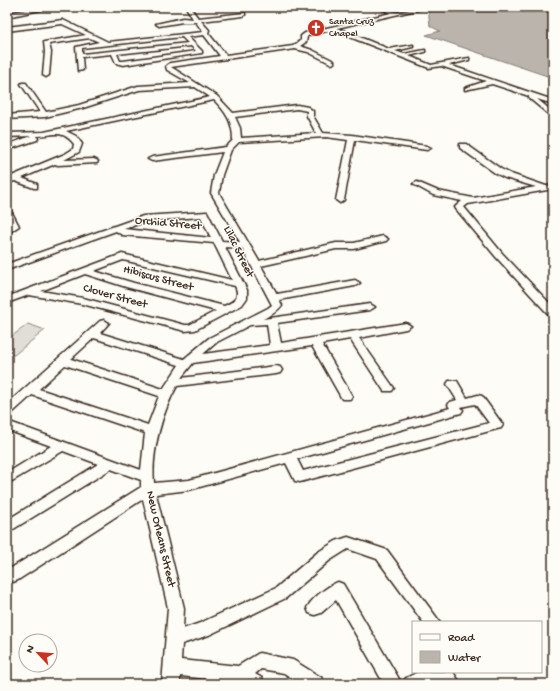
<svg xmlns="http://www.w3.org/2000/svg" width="560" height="691" font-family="'Gochi Hand',sans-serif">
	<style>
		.green { fill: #e1ded7; stroke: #8e847a }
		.water { fill: #bbb4ad; stroke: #887d74 }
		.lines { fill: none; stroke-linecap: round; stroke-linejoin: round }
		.street-casing { stroke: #3b2a1e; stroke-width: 3 }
		.street { fill: #fdfcf7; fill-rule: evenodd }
		.labels { text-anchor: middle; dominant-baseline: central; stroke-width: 3; stroke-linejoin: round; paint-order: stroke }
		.far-poi-label { font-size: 10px; fill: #3b2a1e; stroke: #fdfcf7; text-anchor: start }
		.street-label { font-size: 12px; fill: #3b2a1e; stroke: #fdfcf7 }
	</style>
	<rect width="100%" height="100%" fill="#fdfcf7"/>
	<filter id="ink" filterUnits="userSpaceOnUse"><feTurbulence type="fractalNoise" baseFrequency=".025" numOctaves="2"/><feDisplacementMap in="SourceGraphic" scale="8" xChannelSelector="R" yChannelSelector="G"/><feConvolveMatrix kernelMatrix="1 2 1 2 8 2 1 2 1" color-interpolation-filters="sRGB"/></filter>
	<g filter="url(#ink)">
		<!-- green -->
		<polygon class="green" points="28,324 45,330 14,355 7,353 7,340"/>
		<!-- water -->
		<polygon class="water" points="432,7 553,7 553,78 426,35 440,31 430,26 428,8"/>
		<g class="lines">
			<defs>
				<g id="street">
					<polygon points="45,7 55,7 7,17 7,13"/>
					<path d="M 186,7 L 190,7 L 198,18 L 245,13 L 245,15 L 243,16 L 201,21 L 209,30 L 208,33 L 226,55 L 293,46 L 301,40 L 301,36 L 305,33 L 391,13 L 376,7 C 383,7 391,12 398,12 C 409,11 419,7 430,7 L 337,28 L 389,49 L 413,45 L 413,47 L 395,51 L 404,54 L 425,50 L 425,52 L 409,56 L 431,65 L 469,58 L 469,60 L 449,65 L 553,100 L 553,104 L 537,99 L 553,112 L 553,118 L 529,98 L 529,96 L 492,84 L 465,90 L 465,88 L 486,81 L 441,66 L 429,68 L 332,30 L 309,35 L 307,37 L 306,42 L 300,46 L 312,50 L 334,61 L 334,63 L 332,64 L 308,52 L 295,49 L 171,67 L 217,96 L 233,113 L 297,105 L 308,107 L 313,111 L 313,116 L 323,133 L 352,135 L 427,146 L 431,148 L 427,150 L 355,140 L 344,200 L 340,203 L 336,200 L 348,140 L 326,137 L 239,142 L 231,150 L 222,175 L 219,193 L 259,261 L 336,243 L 354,243 L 383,236 L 388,239 L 386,241 L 354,249 L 336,249 L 261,266 L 277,294 L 355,280 L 360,283 L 355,286 L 279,300 L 282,305 C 277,312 271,315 263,319 L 370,304 L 375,307 L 370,310 L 277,323 L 281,343 L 406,323 L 411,326 L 406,329 L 359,338 L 394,388 L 392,391 L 384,391 L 350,339 L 322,344 L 352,396 L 350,399 L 342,399 L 312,346 L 193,363 L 181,378 L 276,366 L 280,367 L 282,370 L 280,373 L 276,374 L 177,386 C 162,412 151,452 154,483 L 189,480 L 450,408 L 448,405 L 450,402 L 457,400 L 447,384 L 449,381 L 457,381 L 467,398 L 478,395 L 482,396 L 503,425 L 501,428 L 497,429 L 300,482 L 295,481 L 286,463 L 189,490 L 156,494 L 184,608 L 183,629 L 200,623 L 276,588 L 318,552 L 336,541 L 348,537 L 387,550 L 440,622 L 423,622 L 377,559 L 348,549 L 329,561 L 286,598 L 209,635 L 182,644 L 181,660 L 238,666 L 259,653 L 293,660 L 322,678 L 325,684 L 301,684 L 284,673 L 261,669 L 255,674 L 262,678 L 265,684 L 241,684 L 237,682 L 180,676 L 180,684 L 162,684 L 168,608 L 143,499 L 18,580 L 13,582 L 7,578 L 8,570 L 141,487 L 141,480 L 111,469 L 7,533 L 7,520 L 98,464 L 63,451 L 7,484 L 7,473 L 51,446 L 7,430 L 7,421 L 141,470 L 145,433 L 32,395 L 11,414 L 7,415 L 7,404 L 100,321 L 104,320 L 109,323 L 100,333 L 184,359 L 209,338 L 268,308 L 272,305 L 242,248 L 225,247 L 247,290 L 247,298 L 242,305 L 195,330 L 185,331 L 82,304 L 29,295 L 7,303 L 7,297 L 122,254 L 232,280 L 214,243 L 122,235 L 116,231 L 7,270 L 7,264 L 143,216 L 207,212 L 222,241 L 240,242 L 211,193 L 214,175 L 223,152 L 152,161 L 148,159 L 152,157 L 226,147 L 233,140 C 233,122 226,112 214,100 L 66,131 L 76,136 L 82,144 L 79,152 L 64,160 L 94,159 L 98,161 L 97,163 L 58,165 L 55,164 L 22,178 L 37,184 L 37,188 L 34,188 L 15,181 L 7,183 L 7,178 L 65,154 L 73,149 L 74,144 C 61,128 53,136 36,136 L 38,138 L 37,140 L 7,150 L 7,145 L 31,136 L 7,137 L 7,133 L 44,132 L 210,97 L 195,87 L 139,90 L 83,108 L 45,117 L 7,119 L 7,115 L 40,112 L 21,84 L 22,83 L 26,83 L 46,112 L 79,105 L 138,86 L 190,83 L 167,70 L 166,66 L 170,63 L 220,56 L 204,35 L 188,37 L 202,51 L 202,53 L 123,65 L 116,63 L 112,54 L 82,57 L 83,70 L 78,71 L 76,47 L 99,42 L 90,38 L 49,44 L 51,52 L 49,75 L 46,77 L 43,75 L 45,52 L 44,42 L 86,35 L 62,24 L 7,31 L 7,27 L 63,20 L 108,42 L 203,32 L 196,22 L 183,22 L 159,26 L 156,24 L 183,18 L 193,19 ZM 182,37 L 188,43 L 82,54 L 82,48 ZM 191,46 L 196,51 L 123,61 L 120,61 L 117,54 ZM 297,109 L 307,111 L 307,116 L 316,133 L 241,138 L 240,128 L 235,117 ZM 201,217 L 211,238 L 124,229 L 147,221 ZM 123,260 L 235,286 C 241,298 233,302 224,306 L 134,283 L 94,271 ZM 85,274 L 126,287 L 216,311 L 189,325 L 185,325 L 83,298 L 41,291 ZM 267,324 L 270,345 L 203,354 L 217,342 L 250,325 ZM 94,338 L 179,365 L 163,389 L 71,359 ZM 65,365 L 159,396 L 148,425 L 39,389 ZM 475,404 L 489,423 L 303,471 L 297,459 L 461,413 L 463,410 L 461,407 Z"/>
					<polygon points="460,144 466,144 501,169 511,174 546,186 553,185 553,189 468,204 464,207 502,253 553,307 553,316 549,315 496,257 456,209 455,207 462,201 433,195 413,184 417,182 438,191 473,198 536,187 505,178 495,173 460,148"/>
					<polygon points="8,210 11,211 19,226 7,234 7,227 10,225 7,219"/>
					<path d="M 338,582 L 343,584 L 402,684 L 384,684 L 336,600 L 321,613 L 315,615 L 309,613 L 307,608 C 312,598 328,586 338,582 Z"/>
					<polygon points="418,672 453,672 461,684 439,684 433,682 430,684 403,684 406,678"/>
				</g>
			</defs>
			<!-- street casing -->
			<use href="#street" class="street-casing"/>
			<!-- street -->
			<use href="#street" class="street"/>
		</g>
	</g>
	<!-- icons -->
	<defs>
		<symbol id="church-disc" viewBox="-11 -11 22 22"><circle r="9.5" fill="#c8321e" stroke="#fdfcf7"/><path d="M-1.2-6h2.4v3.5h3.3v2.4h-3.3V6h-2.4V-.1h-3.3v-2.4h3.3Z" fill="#fff"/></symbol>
	</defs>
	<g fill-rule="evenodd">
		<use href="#church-disc" x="306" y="18" width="20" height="20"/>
	</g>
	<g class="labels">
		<!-- far-poi labels -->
		<g class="far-poi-label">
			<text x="329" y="22">Santa Cruz<tspan x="329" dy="12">Chapel</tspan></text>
		</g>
		<!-- street labels -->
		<g class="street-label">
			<text transform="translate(168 224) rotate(5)">Orchid Street</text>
			<text transform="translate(238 252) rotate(64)">Lilac Street</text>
			<text transform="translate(158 279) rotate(15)">Hibiscus Street</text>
			<text transform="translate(115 297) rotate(15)">Clover Street</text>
			<text transform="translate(160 539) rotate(77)">New Orleans Street</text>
		</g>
	</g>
	<!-- margin -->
	<rect width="560" height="691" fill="none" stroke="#fdfcf7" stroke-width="24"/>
	<rect x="12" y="12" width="536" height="667" fill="none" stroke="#3b2a1e" stroke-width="1.5" filter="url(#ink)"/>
	<!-- legend -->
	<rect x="412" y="621" width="130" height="52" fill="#fdfcf7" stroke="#afa8a0"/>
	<rect x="420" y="634" width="20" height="6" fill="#fdfcf7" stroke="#afa8a0"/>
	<text x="448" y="641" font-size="12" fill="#3b2a1e">Road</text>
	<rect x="420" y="651" width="20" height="12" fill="#bbb4ad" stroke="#afa8a0"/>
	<text x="448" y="661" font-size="12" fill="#3b2a1e">Water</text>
	<!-- north arrow -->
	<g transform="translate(38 653) rotate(296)"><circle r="19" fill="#fdfcf7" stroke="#afa8a0"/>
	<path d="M0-3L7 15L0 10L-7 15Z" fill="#c8321e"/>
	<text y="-6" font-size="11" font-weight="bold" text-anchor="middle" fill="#3b2a1e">N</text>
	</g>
</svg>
